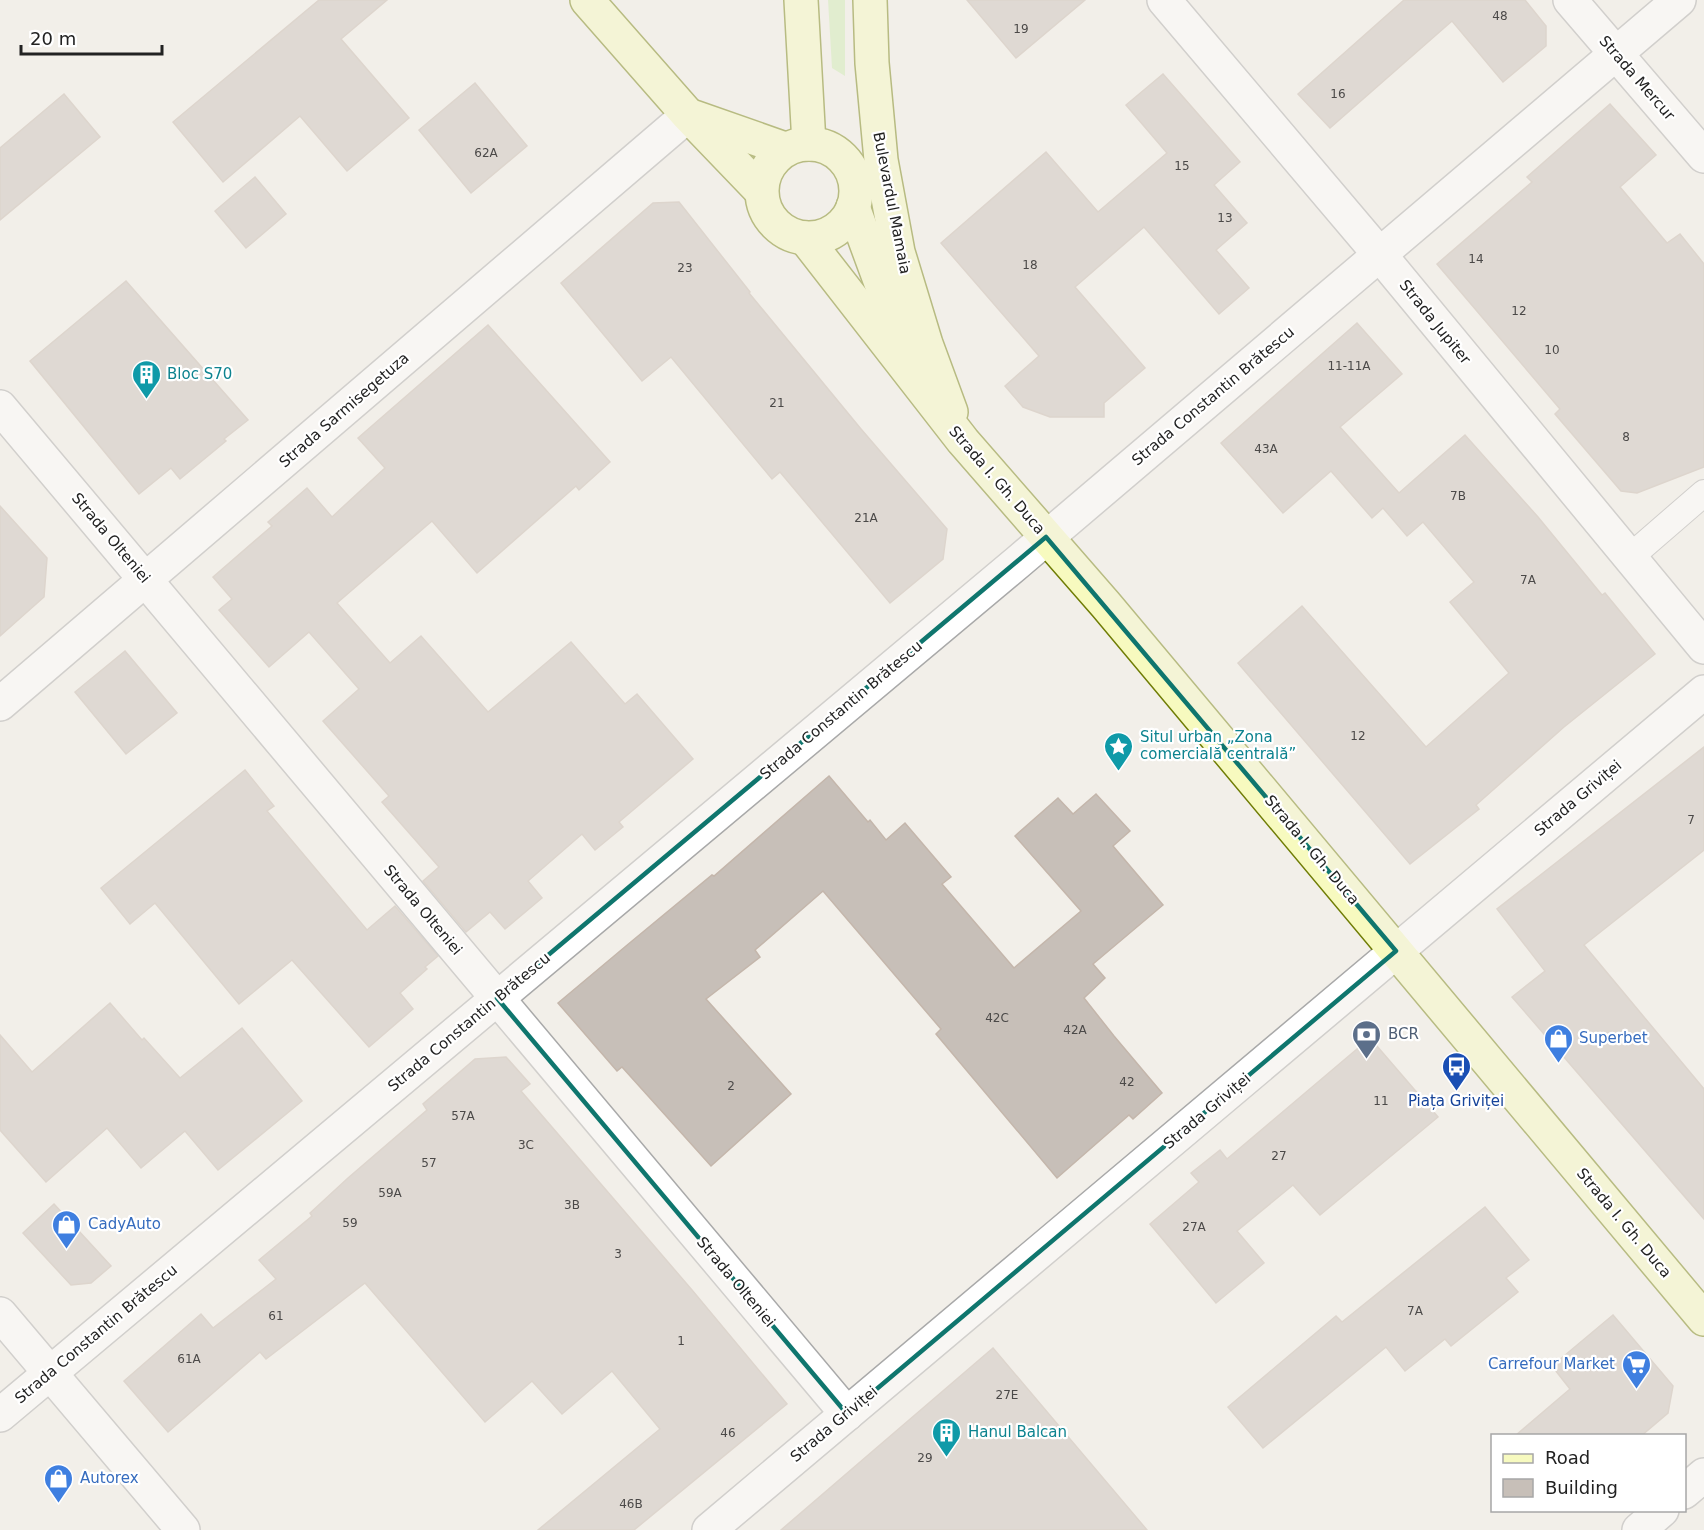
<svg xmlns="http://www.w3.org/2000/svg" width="1704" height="1530" font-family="'DejaVu Sans',sans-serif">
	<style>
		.grass { fill: #cdebb0 }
		.building { fill: #c7bfb8; stroke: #c4b6ab; stroke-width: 1.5 }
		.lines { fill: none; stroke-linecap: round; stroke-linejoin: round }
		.service-casing { stroke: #a9a9a9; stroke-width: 28 }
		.pedestrian-casing { stroke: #a9a9a9; stroke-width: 36 }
		.minor-casing { stroke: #a9a9a9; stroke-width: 36 }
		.secondary-casing { stroke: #707d05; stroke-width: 36 }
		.service { stroke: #fff; stroke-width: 26 }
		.pedestrian { stroke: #fff; stroke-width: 33 }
		.minor { stroke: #fff; stroke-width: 33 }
		.secondary { stroke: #f7fabf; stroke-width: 33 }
		.marked { fill: none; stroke: #0f766e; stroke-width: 4.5; stroke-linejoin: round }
		.labels { text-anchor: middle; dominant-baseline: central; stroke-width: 4.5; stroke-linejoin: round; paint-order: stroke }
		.number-label { font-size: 12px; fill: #4b4948 }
		.street-label { font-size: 15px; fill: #222; stroke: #fff }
		.culture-label { font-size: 15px; fill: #0d838f; stroke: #fff; text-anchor: start }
		.service-label { font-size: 15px; fill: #4e5e75; stroke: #fff; text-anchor: start }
		.shop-label { font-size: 15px; fill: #366cbe; stroke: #fff; text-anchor: start }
		.transit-label { font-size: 15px; fill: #164399; stroke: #fff }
	</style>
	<rect width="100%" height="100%" fill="#f2efe9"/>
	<!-- grass -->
	<polygon class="grass" points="828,0 845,0 845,76 832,68"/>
	<!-- building -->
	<g class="building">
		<polygon points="319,0 387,0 341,39 409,118 347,171 300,116 223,182 173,122"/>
		<polygon points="967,0 1085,0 1016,58"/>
		<polygon points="1404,0 1525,0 1546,26 1546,46 1503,82 1452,21 1330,128 1298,94"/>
		<polygon points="1163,74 1240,162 1214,185 1247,223 1216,250 1249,288 1219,314 1144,227 1075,287 1145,368 1104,403 1104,417 1050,417 1023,407 1005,386 1039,356 941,243 1046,152 1098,212 1167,153 1126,105"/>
		<polygon points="475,83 527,146 471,193 419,130"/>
		<polygon points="64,94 100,137 0,220 0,148"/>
		<polygon points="1610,104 1656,155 1620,187 1667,243 1680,234 1704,264 1704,467 1637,493 1621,491 1555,414 1560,409 1437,264 1532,182 1527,177"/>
		<polygon points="255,177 286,214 246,248 215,211"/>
		<polygon points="679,202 750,292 749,293 861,429 947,529 943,559 890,603 780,472 772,479 671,357 642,381 561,283 653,203"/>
		<polygon points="126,281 248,420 224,439 226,441 180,479 171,468 139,494 30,361"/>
		<polygon points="1357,323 1402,374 1340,427 1399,493 1465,435 1538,517 1602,595 1605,593 1655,654 1564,727 1476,805 1479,809 1410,864 1238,663 1302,606 1426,747 1509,673 1450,602 1474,582 1423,522 1407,536 1383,508 1372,518 1331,471 1283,513 1221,443"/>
		<polygon points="488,325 610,462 579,490 576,486 477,573 432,521 337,603 390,663 421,636 488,712 571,642 625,704 637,694 693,759 619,822 623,827 595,850 582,834 528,881 542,898 505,929 490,912 466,932 423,881 439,867 382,802 389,796 323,721 359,689 309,632 269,667 219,610 232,599 213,577 272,526 268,522 307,488 332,517 385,468 358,438"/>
		<polygon points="0,506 47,558 44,597 0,636"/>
		<polygon points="125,651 177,713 126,754 75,692"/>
		<polygon points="1704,747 1704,850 1584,945 1704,1089 1704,1219 1512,997 1545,971 1497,909"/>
		<polygon points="245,770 274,806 267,811 367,930 395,906 438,956 425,967 427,969 400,993 413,1009 369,1047 292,960 239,1004 155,903 130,924 101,888"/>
		<polygon points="829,776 868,822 870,820 886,840 905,823 951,877 942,884 1014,968 1081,911 1015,836 1058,798 1073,814 1096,794 1130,831 1113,846 1163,905 1093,964 1105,978 1084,998 1114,1036 1162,1093 1133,1119 1129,1115 1057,1178 936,1034 941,1029 823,891 755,950 760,957 706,999 791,1094 711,1166 622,1067 617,1071 558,1003 626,946 712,875 714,876"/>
		<polygon points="110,1003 142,1040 144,1038 180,1078 242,1028 302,1101 218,1170 185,1131 141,1168 107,1128 46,1182 0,1130 0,1035 32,1072"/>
		<polygon points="1370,1038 1438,1117 1320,1215 1293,1185 1237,1231 1264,1263 1216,1303 1150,1224 1199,1182 1191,1173 1220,1150 1227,1159"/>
		<polygon points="506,1057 530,1084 521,1091 692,1290 787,1404 634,1530 538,1530 660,1429 612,1371 562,1414 532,1381 485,1422 365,1283 266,1359 260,1352 168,1432 124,1381 201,1314 213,1328 276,1279 259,1260 312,1216 310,1213 348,1178 427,1110 423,1104 475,1059"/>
		<polygon points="54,1204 111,1266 91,1283 71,1285 23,1233"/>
		<polygon points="1485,1207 1529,1260 1506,1278 1518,1292 1451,1346 1445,1339 1405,1371 1386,1347 1263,1448 1228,1407 1336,1316 1342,1322"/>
		<polygon points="1613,1315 1673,1386 1668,1413 1641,1436 1515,1436 1570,1389 1552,1366"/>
		<polygon points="993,1348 1147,1530 781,1530 874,1450"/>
	</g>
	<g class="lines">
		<defs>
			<polyline id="service" points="1629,558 1704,493"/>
			<g id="pedestrian">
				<polyline points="1684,1492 1704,1475"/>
				<polyline points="1639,1530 1662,1510"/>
			</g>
			<g id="minor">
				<polyline points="1164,0 1380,255 1704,647"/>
				<polyline points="1570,0 1704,156"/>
				<polyline points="0,407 847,1414"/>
				<polyline points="0,704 688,115"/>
				<polyline points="0,1314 183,1530"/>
				<polyline points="0,1415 1018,562 1679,0"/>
				<polyline points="709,1530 1704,692"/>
			</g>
			<g id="secondary">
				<polyline points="587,0 688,115 761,191"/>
				<polyline points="801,0 809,144"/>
				<polyline points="870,0 872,63 881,160 898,252 926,344 951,412"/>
				<polyline points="694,117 785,149"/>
				<circle cx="809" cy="191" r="47"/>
				<polyline points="853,207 907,354"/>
				<polyline points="805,238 963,441 1106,605 1704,1319"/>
			</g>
		</defs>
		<!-- service casing -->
		<use href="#service" class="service-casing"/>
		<!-- pedestrian casing -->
		<use href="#pedestrian" class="pedestrian-casing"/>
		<!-- minor casing -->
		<use href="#minor" class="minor-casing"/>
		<!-- secondary casing -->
		<use href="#secondary" class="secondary-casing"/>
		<!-- service -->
		<use href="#service" class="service"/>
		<!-- pedestrian -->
		<use href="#pedestrian" class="pedestrian"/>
		<!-- minor -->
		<use href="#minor" class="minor"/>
		<!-- secondary -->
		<use href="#secondary" class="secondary"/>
	</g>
	<!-- marked area -->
	<path d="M0 0H1704V1530H0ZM 1046,537 L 1396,951 L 847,1414 L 497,998 Z" fill="#f2efe9" fill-opacity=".55" fill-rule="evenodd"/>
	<path class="marked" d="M 1046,537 L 1396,951 L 847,1414 L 497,998 Z"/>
	<!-- icons -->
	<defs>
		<symbol id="building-pin" viewBox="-11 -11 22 30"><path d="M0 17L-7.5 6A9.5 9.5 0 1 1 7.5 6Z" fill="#0f9aa8" stroke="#fff"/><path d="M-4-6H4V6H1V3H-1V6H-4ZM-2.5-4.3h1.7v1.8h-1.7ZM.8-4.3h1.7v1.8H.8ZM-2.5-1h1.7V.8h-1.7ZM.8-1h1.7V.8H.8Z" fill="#fff"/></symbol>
		<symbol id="sight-pin" viewBox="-11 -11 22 30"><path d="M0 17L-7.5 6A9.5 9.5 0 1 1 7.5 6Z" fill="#0f9aa8" stroke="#fff"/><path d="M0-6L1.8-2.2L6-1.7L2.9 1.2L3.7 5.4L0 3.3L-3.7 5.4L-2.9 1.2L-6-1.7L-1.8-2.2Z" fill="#fff"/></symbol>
		<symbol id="bank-pin" viewBox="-11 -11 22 30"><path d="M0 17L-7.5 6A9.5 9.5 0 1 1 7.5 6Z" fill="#5c6f8a" stroke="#fff"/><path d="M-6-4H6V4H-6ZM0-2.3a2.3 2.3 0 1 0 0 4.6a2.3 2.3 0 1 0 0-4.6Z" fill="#fff"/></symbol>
		<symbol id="shop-pin" viewBox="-11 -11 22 30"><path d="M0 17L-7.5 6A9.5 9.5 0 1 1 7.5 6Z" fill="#3f7fe0" stroke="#fff"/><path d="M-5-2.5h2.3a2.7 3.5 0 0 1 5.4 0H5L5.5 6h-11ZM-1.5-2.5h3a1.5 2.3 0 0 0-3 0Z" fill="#fff"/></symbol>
		<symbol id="bus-pin" viewBox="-11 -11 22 30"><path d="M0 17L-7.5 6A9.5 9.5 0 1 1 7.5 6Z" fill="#1a4fb4" stroke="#fff"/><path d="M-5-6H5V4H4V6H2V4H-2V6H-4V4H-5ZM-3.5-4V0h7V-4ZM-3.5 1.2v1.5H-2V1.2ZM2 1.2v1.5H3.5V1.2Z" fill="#fff"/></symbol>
		<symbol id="supermarket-pin" viewBox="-11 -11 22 30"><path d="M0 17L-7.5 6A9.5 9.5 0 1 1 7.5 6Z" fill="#3f7fe0" stroke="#fff"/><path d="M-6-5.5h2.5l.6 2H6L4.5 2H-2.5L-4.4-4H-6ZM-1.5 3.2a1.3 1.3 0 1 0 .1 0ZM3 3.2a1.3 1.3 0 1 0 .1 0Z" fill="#fff"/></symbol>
	</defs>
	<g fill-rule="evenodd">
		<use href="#building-pin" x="130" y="358" width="33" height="45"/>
		<use href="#sight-pin" x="1102" y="730" width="33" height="45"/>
		<use href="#bank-pin" x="1350" y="1018" width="33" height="45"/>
		<use href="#shop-pin" x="1542" y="1022" width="33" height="45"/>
		<use href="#bus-pin" x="1440" y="1050" width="33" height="45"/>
		<use href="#shop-pin" x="50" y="1208" width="33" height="45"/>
		<use href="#supermarket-pin" x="1620" y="1348" width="33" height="45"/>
		<use href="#building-pin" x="930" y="1416" width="33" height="45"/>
		<use href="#shop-pin" x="42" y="1462" width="33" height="45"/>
	</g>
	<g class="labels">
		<!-- number labels -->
		<g class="number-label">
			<text x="1500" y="16">48</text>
			<text x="1021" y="29">19</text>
			<text x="1338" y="94">16</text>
			<text x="486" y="153">62A</text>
			<text x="1182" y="166">15</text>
			<text x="1225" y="218">13</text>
			<text x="1476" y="259">14</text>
			<text x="1030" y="265">18</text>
			<text x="685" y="268">23</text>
			<text x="1519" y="311">12</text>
			<text x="1552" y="350">10</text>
			<text x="1349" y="366">11-11A</text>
			<text x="777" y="403">21</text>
			<text x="1626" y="437">8</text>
			<text x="1266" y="449">43A</text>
			<text x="1458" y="496">7B</text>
			<text x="866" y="518">21A</text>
			<text x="1528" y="580">7A</text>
			<text x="1358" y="736">12</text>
			<text x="1691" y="820">7</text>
			<text x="997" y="1018">42C</text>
			<text x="1075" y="1030">42A</text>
			<text x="1127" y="1082">42</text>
			<text x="731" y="1086">2</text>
			<text x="1381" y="1101">11</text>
			<text x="463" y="1116">57A</text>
			<text x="526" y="1145">3C</text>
			<text x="1279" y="1156">27</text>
			<text x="429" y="1163">57</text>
			<text x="390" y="1193">59A</text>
			<text x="572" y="1205">3B</text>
			<text x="350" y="1223">59</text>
			<text x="1194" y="1227">27A</text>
			<text x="618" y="1254">3</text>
			<text x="1415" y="1311">7A</text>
			<text x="276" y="1316">61</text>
			<text x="681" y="1341">1</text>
			<text x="189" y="1359">61A</text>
			<text x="1007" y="1395">27E</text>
			<text x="728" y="1433">46</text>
			<text x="925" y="1458">29</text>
			<text x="631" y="1504">46B</text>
		</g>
		<!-- street labels -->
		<g class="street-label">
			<text transform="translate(1637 78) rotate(49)">Strada Mercur</text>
			<text transform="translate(892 203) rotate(79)">Bulevardul Mamaia</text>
			<text transform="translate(1435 322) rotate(51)">Strada Jupiter</text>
			<text transform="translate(1213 396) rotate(-40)">Strada Constantin Brătescu</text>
			<text transform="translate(344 410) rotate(-41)">Strada Sarmisegetuza</text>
			<text transform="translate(997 480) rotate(49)">Strada I. Gh. Duca</text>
			<text transform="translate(111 538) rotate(50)">Strada Olteniei</text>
			<text transform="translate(841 710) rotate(-40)">Strada Constantin Brătescu</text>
			<text transform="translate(1578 798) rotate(-40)">Strada Griviței</text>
			<text transform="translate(1312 850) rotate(50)">Strada I. Gh. Duca</text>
			<text transform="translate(423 910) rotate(50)">Strada Olteniei</text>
			<text transform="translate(469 1022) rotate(-40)">Strada Constantin Brătescu</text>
			<text transform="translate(1207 1111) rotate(-40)">Strada Griviței</text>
			<text transform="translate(1624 1223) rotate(50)">Strada I. Gh. Duca</text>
			<text transform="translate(736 1282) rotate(50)">Strada Olteniei</text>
			<text transform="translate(96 1334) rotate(-40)">Strada Constantin Brătescu</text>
			<text transform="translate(834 1424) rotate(-40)">Strada Griviței</text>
		</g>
		<!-- culture labels -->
		<g class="culture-label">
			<text x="167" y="374">Bloc S70</text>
			<text x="1140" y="737">Situl urban „Zona<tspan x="1140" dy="17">comercială centrală”</tspan></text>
			<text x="968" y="1432">Hanul Balcan</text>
		</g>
		<!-- service labels -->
		<g class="service-label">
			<text x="1388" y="1034">BCR</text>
		</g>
		<!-- shop labels -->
		<g class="shop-label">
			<text x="1579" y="1038">Superbet</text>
			<text x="88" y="1224">CadyAuto</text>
			<text x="1615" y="1364" text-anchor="end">Carrefour Market</text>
			<text x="80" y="1478">Autorex</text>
		</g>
		<!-- transit labels -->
		<g class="transit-label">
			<text x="1456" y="1101">Piața Griviței</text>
		</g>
	</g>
	<!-- legend -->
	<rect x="1491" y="1434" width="195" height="78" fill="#ffffff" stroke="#a7a7a7" stroke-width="1.5"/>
	<rect x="1503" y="1454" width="30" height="9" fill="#f7fabf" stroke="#a7a7a7" stroke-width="1.5"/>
	<text x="1545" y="1464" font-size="18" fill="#222222">Road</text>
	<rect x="1503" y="1479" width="30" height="18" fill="#c7bfb8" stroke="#a7a7a7" stroke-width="1.5"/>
	<text x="1545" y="1494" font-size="18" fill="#222222">Building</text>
	<!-- scale -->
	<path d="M21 45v9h141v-9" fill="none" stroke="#222222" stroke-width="3"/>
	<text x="30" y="45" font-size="18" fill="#222222" stroke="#ffffff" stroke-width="4.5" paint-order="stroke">20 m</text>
</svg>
